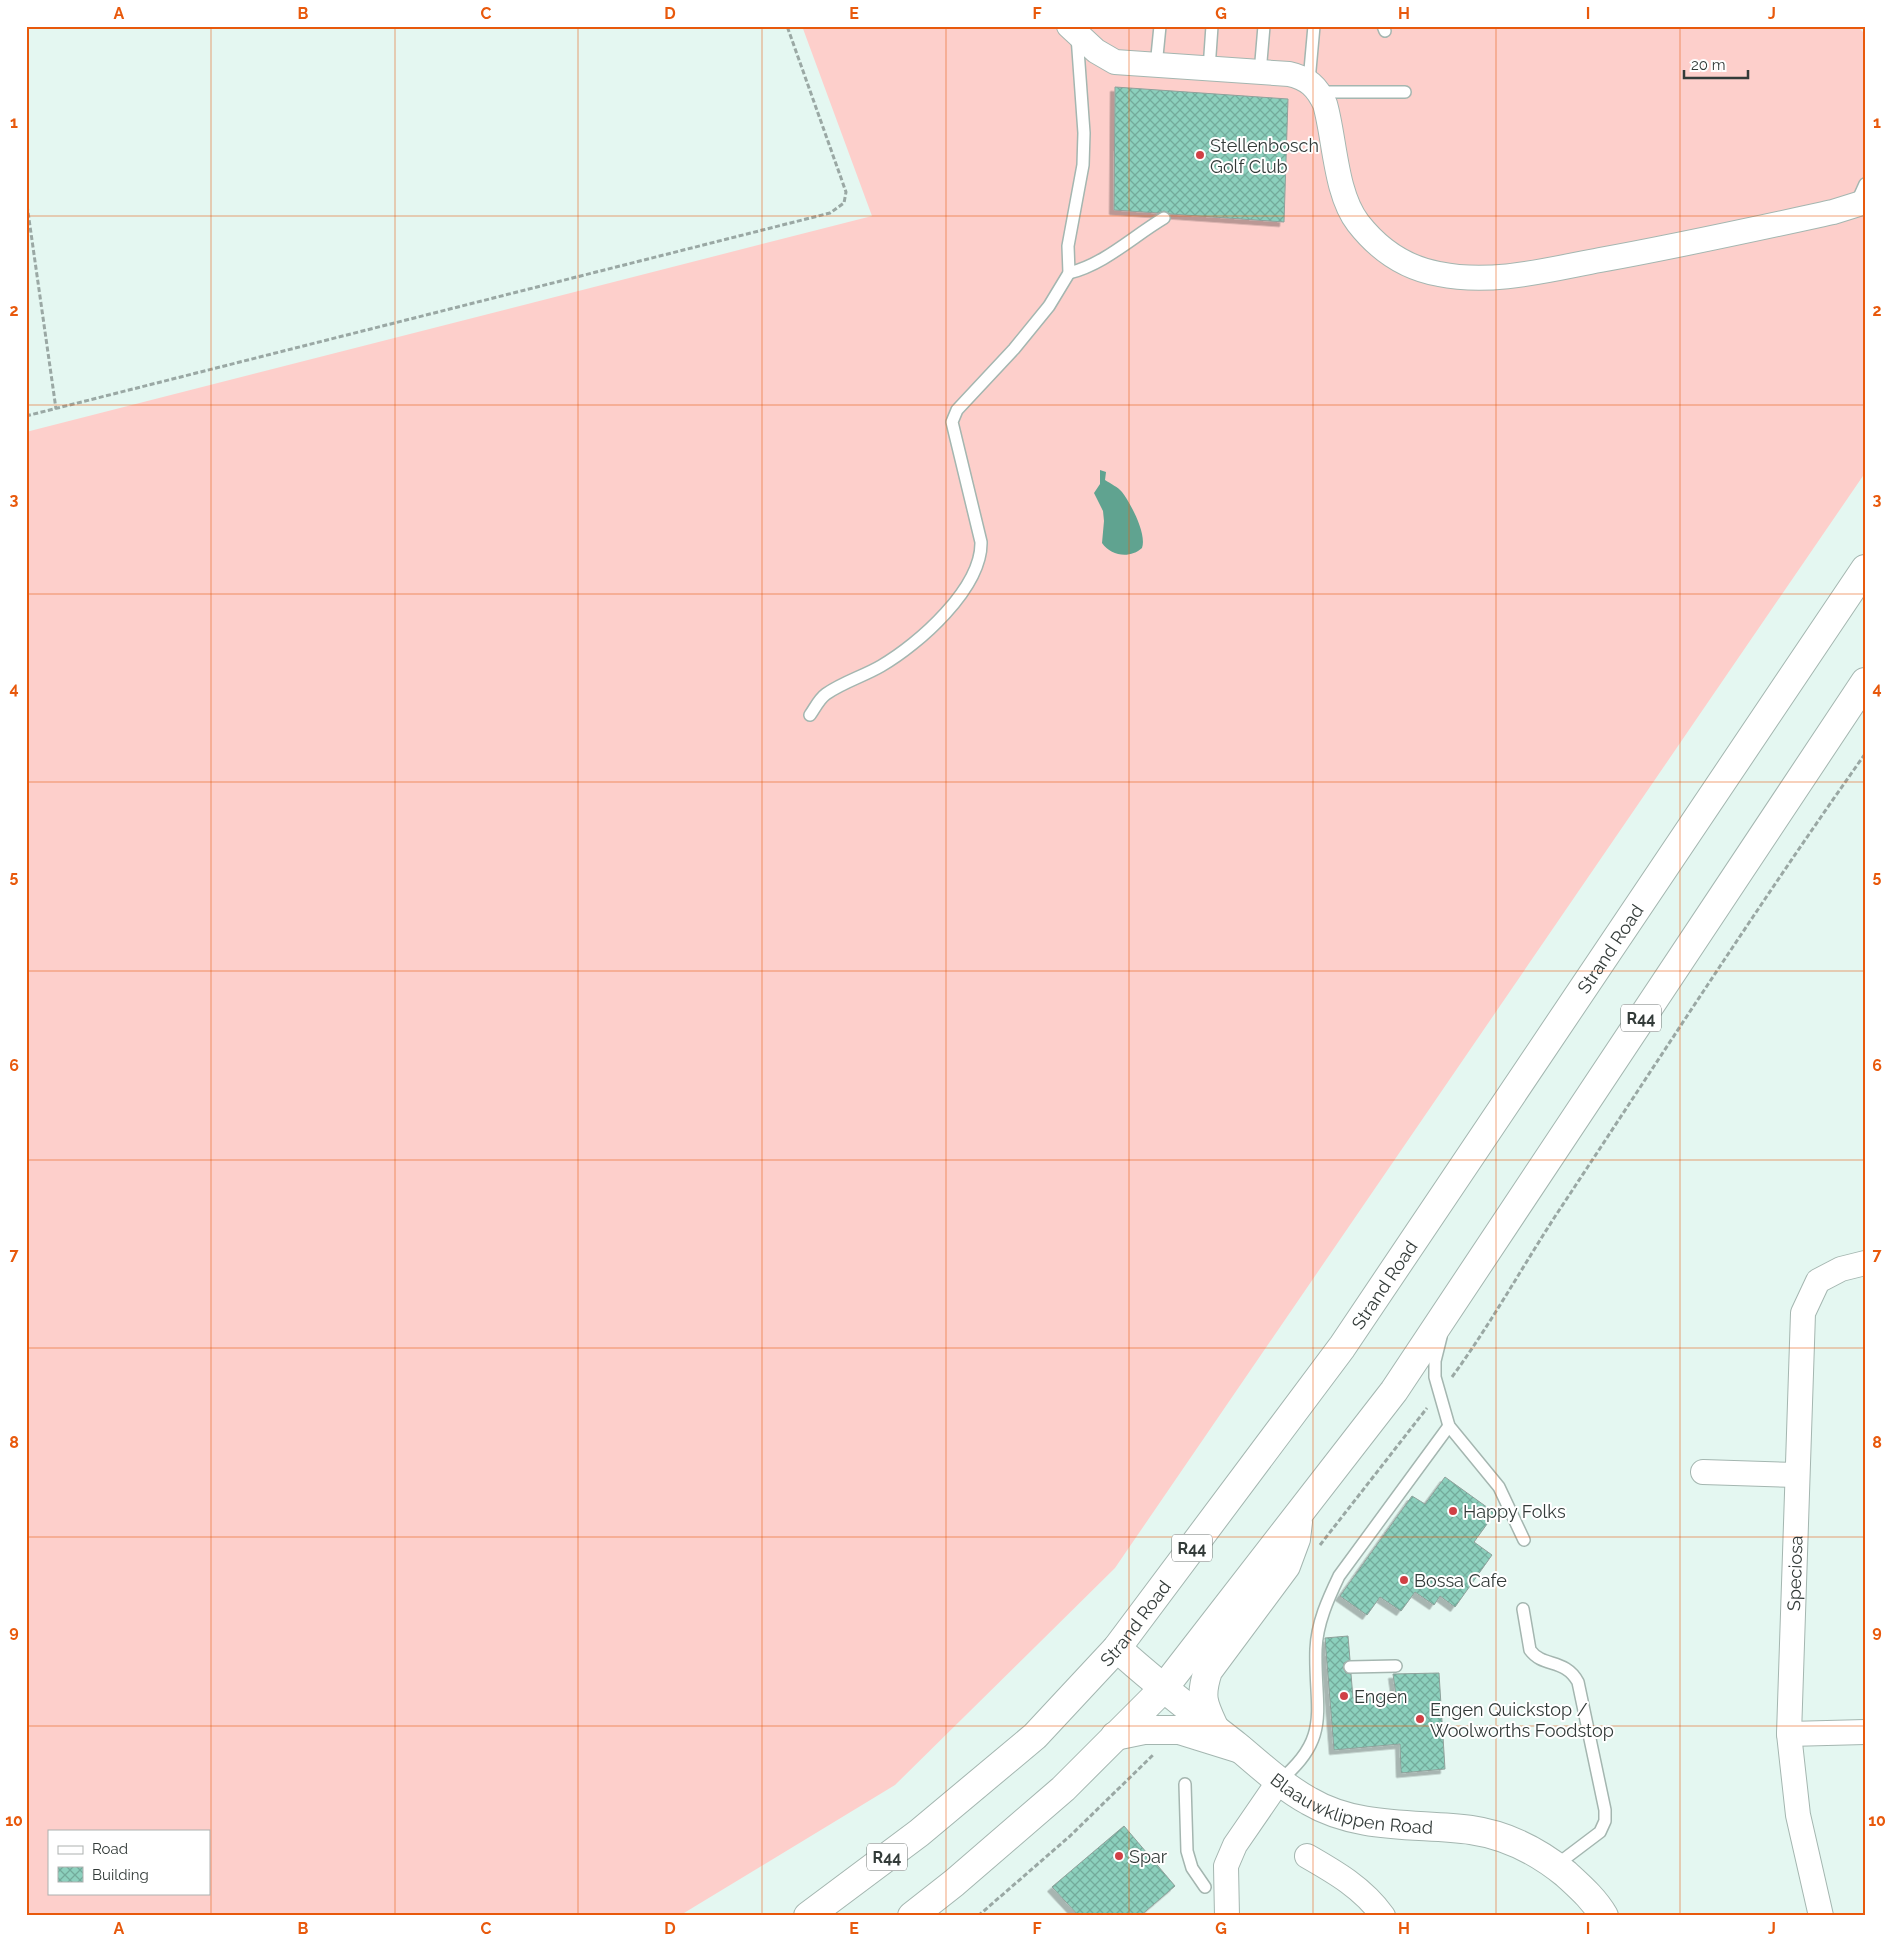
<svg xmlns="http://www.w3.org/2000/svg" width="1891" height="1942" font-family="Raleway,sans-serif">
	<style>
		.grass { fill: #fdcfcb; fill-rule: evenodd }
		.water { fill: #60a390 }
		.building { fill: url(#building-cross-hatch); stroke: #8fa19b; filter: url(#shadow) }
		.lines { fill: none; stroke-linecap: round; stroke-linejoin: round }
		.lane-casing { stroke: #a4b6b0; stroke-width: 14 }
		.street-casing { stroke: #a4b6b0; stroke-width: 26 }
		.secondary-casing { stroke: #a4b6b0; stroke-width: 30 }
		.primary-casing { stroke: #a4b6b0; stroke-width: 30 }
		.path { stroke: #9aa8a4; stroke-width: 3; stroke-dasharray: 5 2.5; stroke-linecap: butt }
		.lane { stroke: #fff; stroke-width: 11 }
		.street { stroke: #fff; stroke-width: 24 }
		.secondary { stroke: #fff; stroke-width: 28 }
		.primary { stroke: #fff; stroke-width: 28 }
		.grid { fill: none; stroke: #e8590c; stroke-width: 1; stroke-opacity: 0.55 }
		.poi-dot { fill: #d04045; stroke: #fff; stroke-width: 2 }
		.labels { text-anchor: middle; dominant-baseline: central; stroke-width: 4; stroke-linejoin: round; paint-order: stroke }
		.shield { fill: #fff; stroke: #707674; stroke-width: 1 }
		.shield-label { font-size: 16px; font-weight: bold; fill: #333b39 }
		.poi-label { font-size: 18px; fill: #333b39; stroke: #fff; text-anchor: start }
		.street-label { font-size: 18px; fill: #333b39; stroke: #fff }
		.neatline { fill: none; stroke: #e8590c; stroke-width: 2 }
		.grid-label { font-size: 16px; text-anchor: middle; font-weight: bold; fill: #e8590c }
	</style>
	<defs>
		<pattern id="building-cross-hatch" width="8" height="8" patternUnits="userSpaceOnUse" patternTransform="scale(1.25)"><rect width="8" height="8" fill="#8cd0bd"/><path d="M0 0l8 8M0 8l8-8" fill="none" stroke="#73aa9b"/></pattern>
		<filter id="shadow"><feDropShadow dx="-4.5" dy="4.5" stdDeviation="0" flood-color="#0004"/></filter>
	</defs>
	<rect width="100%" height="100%" fill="#e4f7f1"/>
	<!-- grass -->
	<path class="grass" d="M 802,26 L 1857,26 L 1865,34 L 1865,473 L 1115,1568 L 895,1785 L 679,1916 L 26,1916 L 26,432 L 872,216 ZM 49,1831 L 209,1831 L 209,1893 L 49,1893 Z"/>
	<!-- water -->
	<path class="water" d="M 1100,470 L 1106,472 L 1105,480 C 1111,484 1118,487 1122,492 C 1131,504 1147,534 1142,548 C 1130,559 1111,556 1102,543 L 1104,521 L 1103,511 L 1094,493 L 1100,484 Z"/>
	<!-- building -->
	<g class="building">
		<polygon points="1115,87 1288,99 1284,222 1170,214 1164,211 1158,213 1114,210"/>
		<polygon points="1445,1477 1495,1513 1474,1542 1492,1555 1455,1607 1440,1596 1434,1605 1415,1592 1401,1611 1380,1597 1367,1615 1340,1596 1412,1496 1425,1504"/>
		<polygon points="1348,1636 1350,1660 1344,1663 1343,1668 1346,1673 1351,1674 1353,1698 1396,1695 1393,1674 1439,1673 1445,1769 1401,1773 1400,1744 1334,1750 1325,1638"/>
		<polygon points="1124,1826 1175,1886 1140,1916 1079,1916 1052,1887"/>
	</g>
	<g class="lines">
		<defs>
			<g id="lane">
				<polyline points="1383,26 1385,31"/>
				<polyline points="1156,66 1160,26"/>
				<polyline points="1209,69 1212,26"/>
				<polyline points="1260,73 1264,26"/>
				<polyline points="1309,81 1314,26"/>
				<polyline points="1319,92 1405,92"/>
				<polyline points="1856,204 1865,184"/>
				<path d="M 1069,273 C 1105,264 1132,237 1164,218"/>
				<path d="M 810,715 C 815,708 819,699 826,694 C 843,682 864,676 881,666 C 919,644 982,588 981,542 L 952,422 L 957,410 L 1014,349 L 1049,306 L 1069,273 L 1068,246 L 1083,165 L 1084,133 L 1077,36"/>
				<polyline points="1441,1337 1435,1361 1435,1377 1449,1426 1499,1487 1524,1540"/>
				<path d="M 1523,1609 L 1530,1650 C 1543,1668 1565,1658 1578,1682 L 1605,1810 L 1605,1821 L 1600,1832 L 1555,1866"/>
				<polyline points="1350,1667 1396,1666"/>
				<path d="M 1279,1781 C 1333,1737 1314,1709 1316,1649 C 1317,1623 1328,1599 1339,1576 L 1449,1426"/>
				<polyline points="1185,1784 1187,1851 1192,1868 1205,1887"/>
			</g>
			<g id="street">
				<path d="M 1069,26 L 1096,51 L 1115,62 L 1289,74 C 1308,78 1317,87 1325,104 C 1335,139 1335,193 1358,223 C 1379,250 1405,268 1439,274 C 1492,285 1547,270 1600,260 C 1678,246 1755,229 1833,212 L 1865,202"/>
				<polyline points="1703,1472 1797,1475"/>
				<polyline points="1789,1734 1865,1732"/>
				<path d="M 1307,1856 C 1335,1872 1363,1888 1383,1916"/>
				<polyline points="1227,1916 1226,1866 1235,1845 1279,1781"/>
				<path id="s1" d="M 1821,1916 L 1798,1815 L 1789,1734 L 1803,1313 L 1818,1281 L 1841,1269 L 1865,1263"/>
			</g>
			<g id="secondary">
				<path id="s2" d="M 1117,1648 C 1155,1683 1196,1714 1237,1746 C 1260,1765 1282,1786 1309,1801 C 1358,1830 1417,1823 1471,1830 C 1506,1835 1539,1852 1566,1874 C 1580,1887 1594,1899 1604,1916"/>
			</g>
			<g id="primary">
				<path d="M 1215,1729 C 1204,1705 1199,1698 1208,1671 L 1286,1566 L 1296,1539 L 1298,1522"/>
				<polyline points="1115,1736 1144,1730 1179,1730 1240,1749"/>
				<path id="s3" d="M 808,1916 L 919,1833 L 1035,1736 L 1117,1648 L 1342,1347 L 1865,569"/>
				<polyline points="912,1916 954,1883 1063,1789 1163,1689 1394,1391 1865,682"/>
			</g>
		</defs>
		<!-- lane casing -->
		<use href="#lane" class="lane-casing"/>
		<!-- street casing -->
		<use href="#street" class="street-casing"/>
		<!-- secondary casing -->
		<use href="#secondary" class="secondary-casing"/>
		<!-- primary casing -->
		<use href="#primary" class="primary-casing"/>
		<!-- path -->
		<g class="path">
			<polyline points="26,198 56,409"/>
			<polyline points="26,416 830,213 844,203 846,192 787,26"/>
			<path d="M 1452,1377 C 1490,1325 1521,1269 1556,1215 C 1658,1061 1758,905 1865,754"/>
			<polyline points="1320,1545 1427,1408"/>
			<polyline points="978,1916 1070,1836 1153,1755"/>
		</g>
		<!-- lane -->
		<use href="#lane" class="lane"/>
		<!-- street -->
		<use href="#street" class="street"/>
		<!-- secondary -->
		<use href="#secondary" class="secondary"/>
		<!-- primary -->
		<use href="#primary" class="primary"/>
	</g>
	<!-- grid -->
	<path class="grid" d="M 211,26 L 211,1916M 395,26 L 395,1916M 578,26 L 578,1916M 762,26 L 762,1916M 946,26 L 946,1916M 1129,26 L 1129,1916M 1313,26 L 1313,1916M 1496,26 L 1496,1916M 1680,26 L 1680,1916M 26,216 L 1865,216M 26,405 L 1865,405M 26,594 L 1865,594M 26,782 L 1865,782M 26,971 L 1865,971M 26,1160 L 1865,1160M 26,1348 L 1865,1348M 26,1537 L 1865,1537M 26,1726 L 1865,1726"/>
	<!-- markers -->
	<g class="poi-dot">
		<circle cx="1200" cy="155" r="5"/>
		<circle cx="1453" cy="1511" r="5"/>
		<circle cx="1404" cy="1580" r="5"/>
		<circle cx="1344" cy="1696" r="5"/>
		<circle cx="1420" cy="1719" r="5"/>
		<circle cx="1119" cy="1856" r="5"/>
	</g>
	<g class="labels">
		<!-- shield labels -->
		<g class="shield">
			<rect x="1621" y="1004.5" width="40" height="27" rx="4"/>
			<rect x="1172" y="1534.5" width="40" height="27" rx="4"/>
			<rect x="867" y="1843.5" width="40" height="27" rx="4"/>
		</g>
		<g class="shield-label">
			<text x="1641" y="1018">R44</text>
			<text x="1192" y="1548">R44</text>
			<text x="887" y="1857">R44</text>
		</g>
		<!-- poi labels -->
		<g class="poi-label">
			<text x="1210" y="145">Stellenbosch<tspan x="1210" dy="21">Golf Club</tspan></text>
			<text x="1463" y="1511">Happy Folks</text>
			<text x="1414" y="1580">Bossa Cafe</text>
			<text x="1354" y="1696">Engen</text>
			<text x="1430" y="1709">Engen Quickstop /<tspan x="1430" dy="21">Woolworths Foodstop</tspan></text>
			<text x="1129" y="1856">Spar</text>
		</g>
		<!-- street labels -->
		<g class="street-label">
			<text stroke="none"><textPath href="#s3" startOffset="1266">Strand Road</textPath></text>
			<text stroke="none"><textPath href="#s3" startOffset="861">Strand Road</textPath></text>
			<text stroke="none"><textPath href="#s1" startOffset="346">Speciosa</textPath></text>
			<text stroke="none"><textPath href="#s3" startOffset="441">Strand Road</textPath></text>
			<text stroke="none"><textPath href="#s2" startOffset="288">Blaauwklippen Road</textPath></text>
		</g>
	</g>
	<!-- border -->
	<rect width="1891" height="1942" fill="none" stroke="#ffffff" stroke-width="55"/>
	<!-- legend -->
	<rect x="48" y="1830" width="162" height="65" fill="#ffffff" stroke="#adb1b0"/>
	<rect x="58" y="1846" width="25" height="8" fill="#ffffff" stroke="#adb1b0"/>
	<text x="92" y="1854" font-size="15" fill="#333b39">Road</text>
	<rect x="58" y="1867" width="25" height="15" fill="url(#building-cross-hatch)" stroke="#adb1b0"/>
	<text x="92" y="1880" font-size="15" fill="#333b39">Building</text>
	<!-- scale -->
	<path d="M1684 70v8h64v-8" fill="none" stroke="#333b39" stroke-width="2.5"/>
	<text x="1691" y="70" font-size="15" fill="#333b39" stroke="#ffffff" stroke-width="4" paint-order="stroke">20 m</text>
	<rect x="28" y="28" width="1836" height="1886" class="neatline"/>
	<g class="grid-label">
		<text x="119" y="19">A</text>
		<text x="303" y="19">B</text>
		<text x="486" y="19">C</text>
		<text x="670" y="19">D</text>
		<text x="854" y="19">E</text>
		<text x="1037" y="19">F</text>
		<text x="1221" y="19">G</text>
		<text x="1404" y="19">H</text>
		<text x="1588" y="19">I</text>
		<text x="1772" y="19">J</text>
		<text x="14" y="128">1</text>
		<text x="1877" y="128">1</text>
		<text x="14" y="316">2</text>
		<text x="1877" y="316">2</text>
		<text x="14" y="505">3</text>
		<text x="1877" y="505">3</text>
		<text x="14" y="694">4</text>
		<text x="1877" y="694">4</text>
		<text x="14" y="882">5</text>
		<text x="1877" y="882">5</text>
		<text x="14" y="1071">6</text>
		<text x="1877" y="1071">6</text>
		<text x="14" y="1260">7</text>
		<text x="1877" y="1260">7</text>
		<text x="14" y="1448">8</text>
		<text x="1877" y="1448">8</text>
		<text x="14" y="1637">9</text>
		<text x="1877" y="1637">9</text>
		<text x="14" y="1826">10</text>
		<text x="1877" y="1826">10</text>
		<text x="119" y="1934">A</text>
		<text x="303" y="1934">B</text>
		<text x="486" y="1934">C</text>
		<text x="670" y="1934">D</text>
		<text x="854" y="1934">E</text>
		<text x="1037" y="1934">F</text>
		<text x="1221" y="1934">G</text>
		<text x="1404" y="1934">H</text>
		<text x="1588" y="1934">I</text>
		<text x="1772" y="1934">J</text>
	</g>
</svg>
